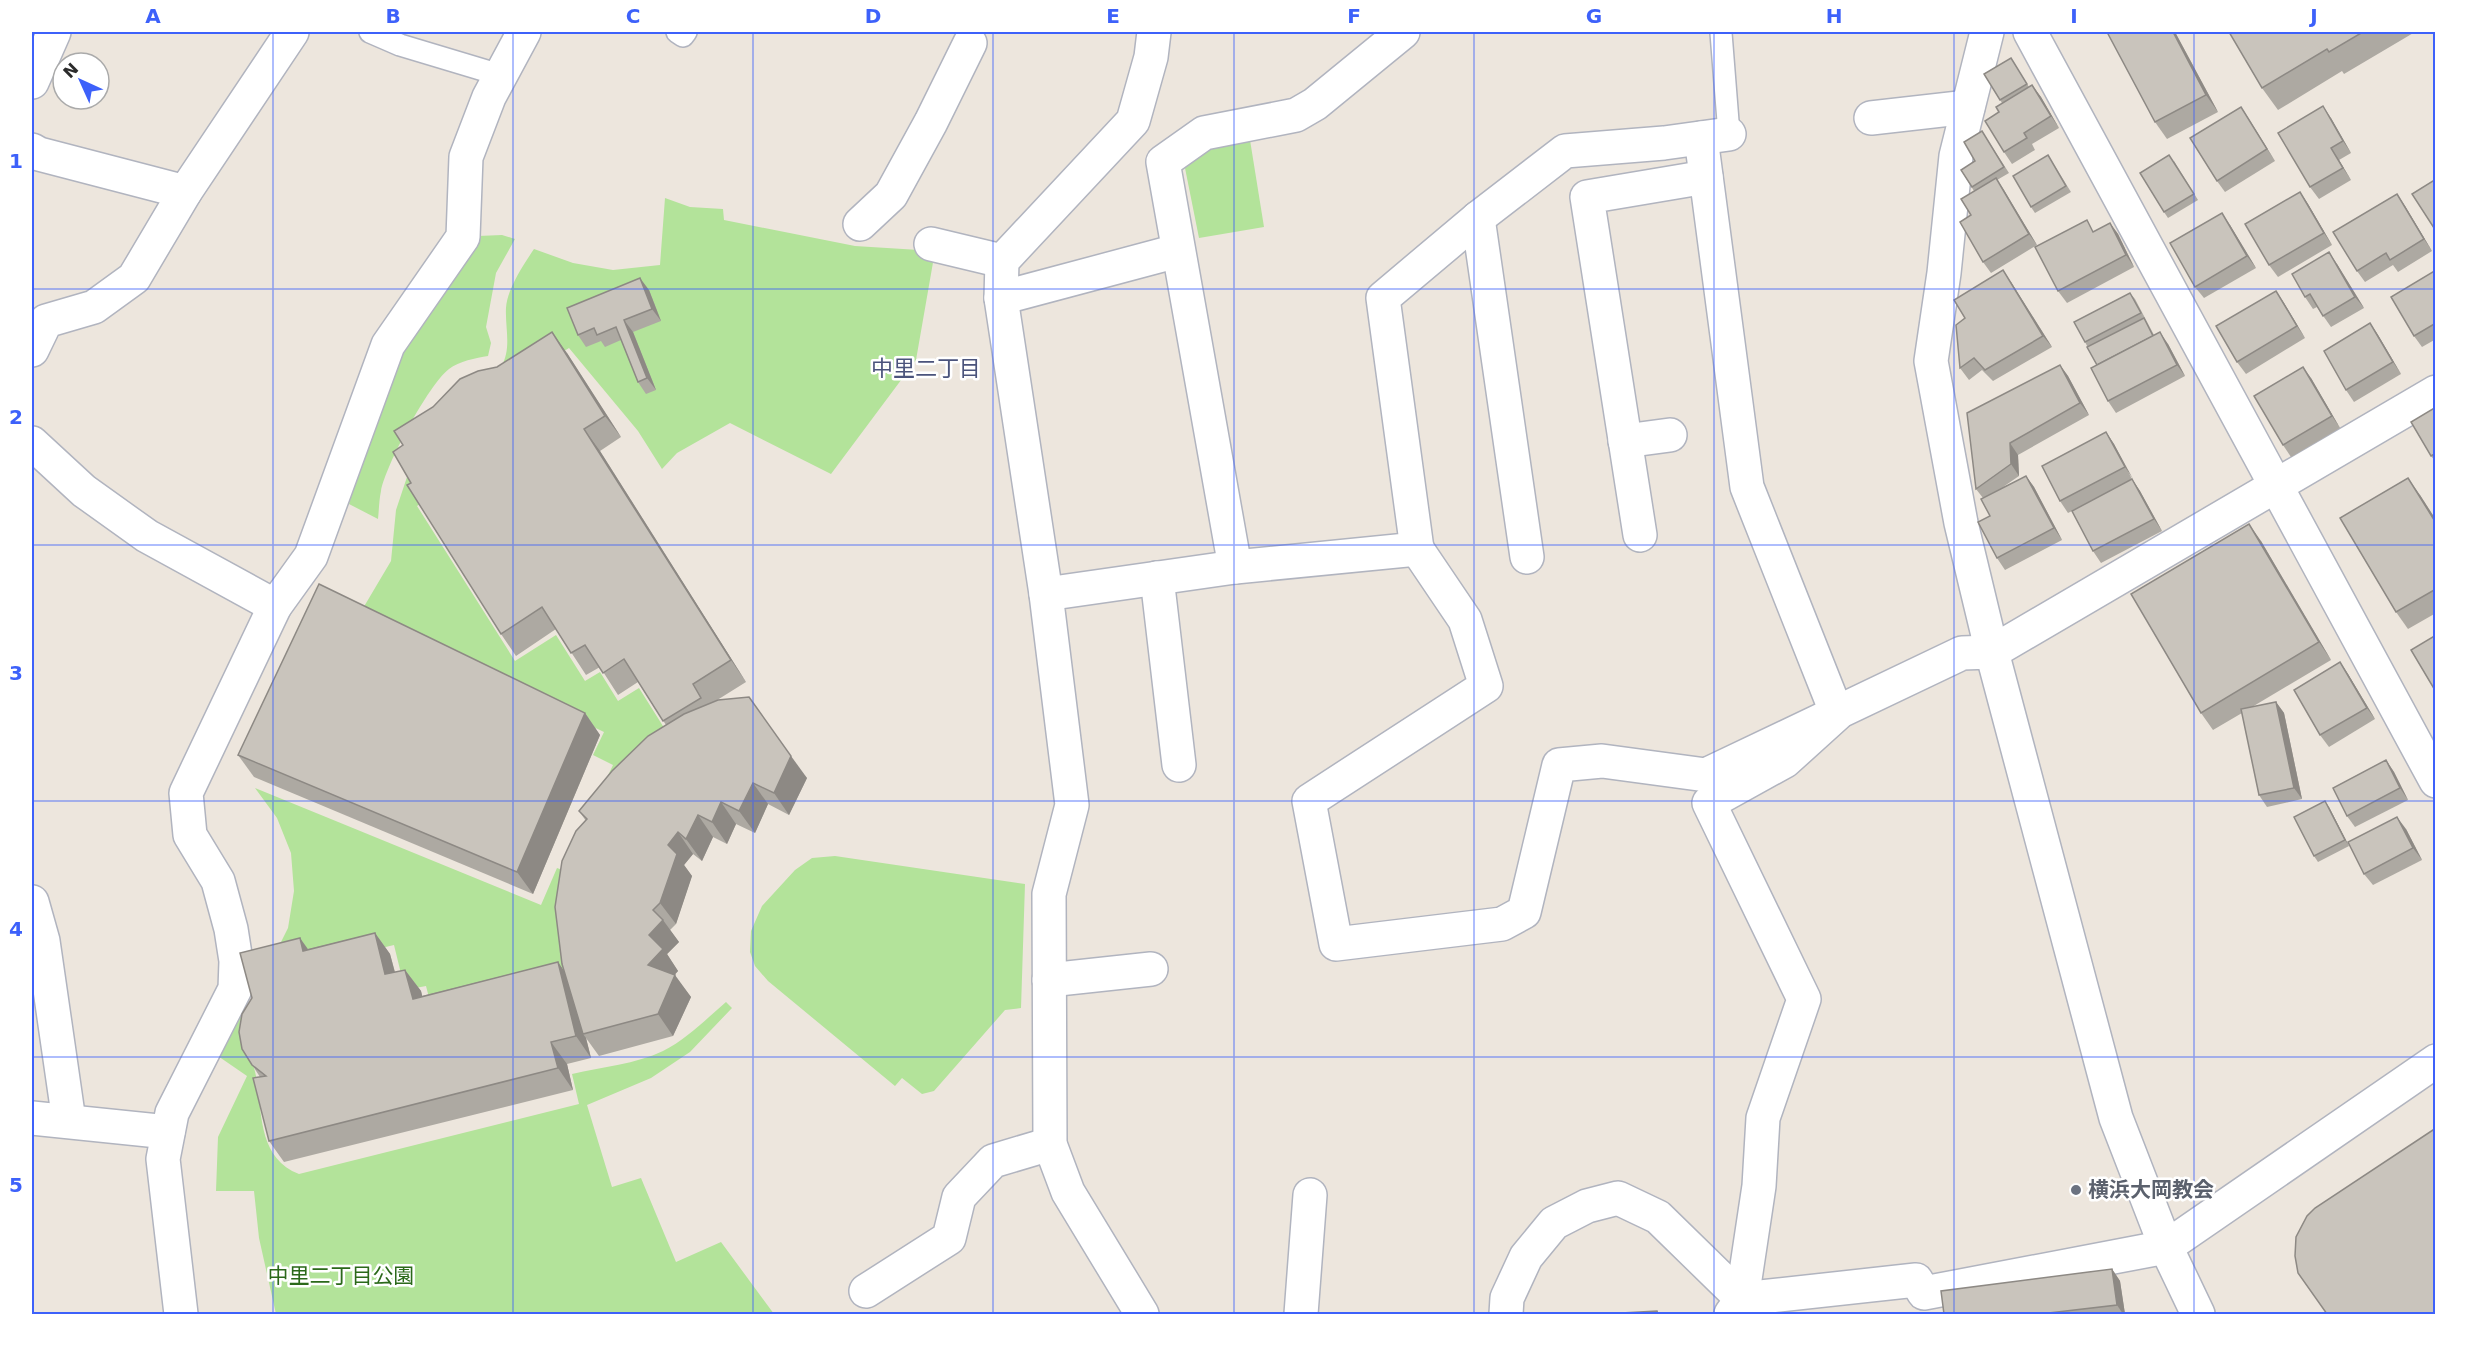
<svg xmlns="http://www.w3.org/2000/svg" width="2467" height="1346" font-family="'DejaVu Sans','Noto Sans JP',sans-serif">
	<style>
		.green { fill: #b3e39a }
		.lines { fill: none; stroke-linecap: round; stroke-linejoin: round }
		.lane-casing { stroke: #b1b4bf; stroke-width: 24 }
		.street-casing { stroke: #b1b4bf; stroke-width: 36 }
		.lane { stroke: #fff; stroke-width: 21 }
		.street { stroke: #fff; stroke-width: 33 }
		.wall { fill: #ada9a2 }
		.shaded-wall { fill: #8d8984 }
		.building { fill: #c9c4bc; stroke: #8d8984; stroke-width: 1.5 }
		.grid { fill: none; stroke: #3d61fa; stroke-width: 1.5; stroke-opacity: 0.55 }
		.worship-dot { fill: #6b7280; stroke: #fff; stroke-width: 2 }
		.labels { text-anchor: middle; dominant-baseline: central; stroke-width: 5; stroke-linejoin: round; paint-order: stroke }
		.worship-label { font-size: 21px; font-weight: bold; fill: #5b616d; stroke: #fff; text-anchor: start }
		.park-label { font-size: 21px; fill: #2b691a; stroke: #fff }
		.neighbourhood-label { font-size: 22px; fill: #4b547c; stroke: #fff }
		.neatline { fill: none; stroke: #3d61fa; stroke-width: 2 }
		.grid-label { font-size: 20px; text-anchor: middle; font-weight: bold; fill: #3d61fa }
	</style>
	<rect width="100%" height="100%" fill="#ede6dd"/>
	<!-- green -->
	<g class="green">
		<polygon points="1250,140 1264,227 1199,238 1184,163 1206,149"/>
		<path d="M 665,198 L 690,207 L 723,209 L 724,220 L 855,246 L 935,251 L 916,360 L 831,474 L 730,423 L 677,453 L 662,469 L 638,431 L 569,348 L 511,384 L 501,367 C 512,349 505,328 506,308 C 507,289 524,264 534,249 L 573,263 L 613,270 L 660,265 Z"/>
		<path d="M 502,235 L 515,239 L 496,273 L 486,327 L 491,343 L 488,356 C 476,358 459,361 449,369 C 428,385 386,465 381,491 C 379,500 379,510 378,519 L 349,504 L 377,410 L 405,346 L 478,236 Z"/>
		<polygon points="407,477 423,502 417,506 515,661 556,635 585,681 600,672 618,701 639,688 673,742 595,803 613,765 593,755 604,732 359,615 391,561 396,510"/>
		<polygon points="255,788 541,905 557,868 576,875 570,978 433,1013 426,986 405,990 394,945 323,962 271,962 288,928 294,891 291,853 277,818"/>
		<polygon points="835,856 1025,884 1021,1008 1005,1010 934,1091 922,1094 902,1078 895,1086 768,981 755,966 750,952 751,931 762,906 795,870 812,858"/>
		<path d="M 247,985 C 246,997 243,1011 244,1023 C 246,1043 254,1062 257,1082 C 262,1118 260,1159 299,1174 L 579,1104 L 572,1074 C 602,1067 636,1064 663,1051 C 687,1039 706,1019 726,1002 L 732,1008 L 690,1052 L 651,1078 L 587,1105 L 612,1187 L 641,1178 L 676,1262 L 721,1242 L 774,1314 L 276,1314 L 259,1238 L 254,1191 L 216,1191 L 218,1137 L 247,1076 L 215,1054 Z"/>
	</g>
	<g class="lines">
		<defs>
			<g id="lane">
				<polyline points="370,32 400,45 500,75"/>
				<polyline points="677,32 683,36 686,32"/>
				<polyline points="1721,33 1729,134"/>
			</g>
			<g id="street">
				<polyline points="1987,32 1956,156 1944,273 1931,361 1961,523 1992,652 2116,1118 2166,1247 2198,1314"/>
				<polyline points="2030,32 2436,781"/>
				<polyline points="32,82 54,32"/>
				<polyline points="1871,118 1968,107"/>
				<polyline points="1701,138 1747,487 1837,714 1785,761 1709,803 1804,999 1763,1118 1759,1186 1742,1299 1731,1314"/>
				<polyline points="32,150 39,154 185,192"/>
				<polyline points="1478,218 1527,557"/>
				<polyline points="860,224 891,195 931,122 970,43"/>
				<polyline points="931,244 1002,261"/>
				<polyline points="1001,298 1177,251"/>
				<polyline points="32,350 46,321 94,307 134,278 185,192 292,32"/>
				<polyline points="1625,441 1670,435"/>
				<polyline points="32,443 84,491 147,536 275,606"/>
				<polyline points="1640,535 1587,197 1706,177"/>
				<polyline points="1417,549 1465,620 1486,686 1309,801 1336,944 1502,924 1524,912 1559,765 1602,761 1706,775 1962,653 1992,652 2436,392"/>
				<polyline points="1235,567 1163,162 1204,133 1296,115 1315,104 1403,32"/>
				<polyline points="1157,578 1179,765"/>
				<polyline points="1046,594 1001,298 1002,261 1133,121 1151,57 1154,32"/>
				<polyline points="32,902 43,941 69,1121"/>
				<polyline points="1049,980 1151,969"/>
				<polyline points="32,1118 168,1132"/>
				<polyline points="866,1291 949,1238 959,1197 993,1161 1050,1144"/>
				<polyline points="181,1314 163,1159 172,1113 235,989 236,961 231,929 218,881 190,835 186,793 275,606 311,556 388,345 463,237 466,157 489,97 524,32"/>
				<polyline points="1142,1314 1068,1192 1050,1144 1049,894 1072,805 1046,594 1235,567 1417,549 1383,298 1478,218 1565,151 1664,143 1729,134"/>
				<polyline points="1301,1314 1310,1195"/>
				<polyline points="1506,1314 1507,1298 1526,1257 1554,1223 1587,1206 1618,1198 1658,1217 1742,1299 1916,1280 1924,1293 2166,1247 2436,1061"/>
			</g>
		</defs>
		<!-- lane casing -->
		<use href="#lane" class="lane-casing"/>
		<!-- street casing -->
		<use href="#street" class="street-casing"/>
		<!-- lane -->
		<use href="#lane" class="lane"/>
		<!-- street -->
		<use href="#street" class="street"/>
	</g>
	<!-- wall -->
	<g class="wall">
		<polygon points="2175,32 2218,112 2167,139 2155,122"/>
		<polygon points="2229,32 2415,32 2344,74 2342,71 2278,110 2262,88"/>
		<polygon points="2011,58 2029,87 2032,85 2041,97 2059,128 2032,144 2035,150 2012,164 2004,152 1999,112 2002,103 1984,74"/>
		<polygon points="2241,107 2275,161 2225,192 2217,181"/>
		<polygon points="2331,118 2351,153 2339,160 2351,180 2319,199 2310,187"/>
		<polygon points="1982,131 2009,173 1997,180 2037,245 1991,273 1983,262 1971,215 1974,191 1961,170 1975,161"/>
		<polygon points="2048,155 2071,192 2035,213 2031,207"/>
		<polygon points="2174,161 2198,200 2168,218 2164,212"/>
		<polygon points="2300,192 2308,204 2332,245 2278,277 2269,265"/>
		<polygon points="2397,194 2405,206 2432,251 2398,272 2393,265 2365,282 2357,271"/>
		<polygon points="2110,223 2118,234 2134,267 2067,303 2058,291"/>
		<polygon points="2230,225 2256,268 2204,298 2195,287"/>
		<polygon points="2337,264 2364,308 2331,327 2317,307 2313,309 2305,297"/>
		<polygon points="2436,270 2436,339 2422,347 2414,336"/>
		<polygon points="2011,282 2052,347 1993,381 1982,370 1969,380 1960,368"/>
		<polygon points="649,290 661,321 633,332 656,390 646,394 638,382 621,340 605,347 601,341 586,347 578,335"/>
		<polygon points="2276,291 2284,303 2305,338 2246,374 2237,362"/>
		<polygon points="2130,293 2135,299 2154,335 2168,344 2185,376 2116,413 2108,401 2097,365 2085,342"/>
		<polygon points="2370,323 2378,335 2401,374 2354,402 2346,390"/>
		<polygon points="567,353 621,437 600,451 746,682 714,702 807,778 789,815 768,804 755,833 736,824 727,844 713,837 702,861 693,854 684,865 692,876 676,924 670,930 679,942 667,954 678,971 674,975 691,997 673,1036 599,1056 586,1038 591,1058 567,1064 573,1090 284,1162 269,1141 260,1077 242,1049 308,949 375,933 390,954 395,972 405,970 421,991 422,996 558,962 565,973 586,821 579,811 666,725 638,682 618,695 600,667 586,675 556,629 516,656 501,634 411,483 403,445 433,407"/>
		<polygon points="2060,365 2068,376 2089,415 2018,455 2019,476 2003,487 2026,476 2034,487 2062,540 2005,570 1997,558 1990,516 1983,498 1976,489"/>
		<polygon points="2311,378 2340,428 2291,457 2283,445"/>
		<polygon points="2436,407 2436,462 2431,456"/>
		<polygon points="2106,432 2114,444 2132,479 2140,491 2162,531 2101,563 2093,551 2072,511 2068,513 2060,501"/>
		<polygon points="2420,495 2436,520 2436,613 2408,629 2396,612"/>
		<polygon points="2261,541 2331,660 2252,707 2276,702 2284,713 2302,799 2267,807 2259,795 2242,713 2213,730 2201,713"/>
		<polygon points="2340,662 2348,674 2375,719 2329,747 2320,735"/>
		<polygon points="585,713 600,735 533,894 254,777 238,755"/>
		<polygon points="2386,760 2394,772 2408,800 2355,827 2347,816"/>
		<polygon points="2329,807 2349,846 2318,862 2314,856"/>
		<polygon points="2406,829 2422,860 2373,885 2364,874"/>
		<polygon points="2112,1269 2120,1281 2125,1314 1944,1314"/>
	</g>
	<!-- shaded-wall -->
	<g class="shaded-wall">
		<polygon points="2173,32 2175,32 2218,112 2206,95"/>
		<polygon points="2032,85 2041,97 2059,128 2051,116"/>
		<polygon points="2323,106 2331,118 2351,153 2343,141"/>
		<polygon points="2241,107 2249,119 2275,161 2267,149"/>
		<polygon points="2331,148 2339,160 2351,180 2343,168"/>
		<polygon points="1996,178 2004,190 2037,245 2029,234"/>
		<polygon points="2300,192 2308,204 2332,245 2324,233"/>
		<polygon points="2397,194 2405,206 2432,251 2424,239"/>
		<polygon points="2222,213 2230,225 2256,268 2247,256"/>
		<polygon points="2110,223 2118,234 2134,267 2126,255"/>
		<polygon points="2329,252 2337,264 2364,308 2355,297"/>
		<polygon points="2003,270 2011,282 2052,347 2043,336"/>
		<polygon points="640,278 649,290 661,321 652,309"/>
		<polygon points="2276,291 2284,303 2305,338 2297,326"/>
		<polygon points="624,320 633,332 656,390 647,378"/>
		<polygon points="2370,323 2378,335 2401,374 2393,362"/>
		<polygon points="552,332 567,353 621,437 605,416"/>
		<polygon points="2160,332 2168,344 2185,376 2177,365"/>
		<polygon points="2060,365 2068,376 2089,415 2080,403"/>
		<polygon points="2303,367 2311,378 2340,428 2332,416"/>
		<polygon points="584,429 600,451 746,682 731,660"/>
		<polygon points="2106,432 2114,444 2133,479 2125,467"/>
		<polygon points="2010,443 2018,455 2019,476 2011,464"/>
		<polygon points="2026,476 2034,487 2062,540 2054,528"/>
		<polygon points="2408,478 2420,495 2436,520 2436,523"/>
		<polygon points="2132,479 2140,491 2162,531 2154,519"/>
		<polygon points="2249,524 2261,541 2331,660 2319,642"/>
		<polygon points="2340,662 2348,674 2375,719 2367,708"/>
		<polygon points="2276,702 2284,713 2302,799 2294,788"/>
		<polygon points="585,713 600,735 533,894 517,872"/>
		<polygon points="791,756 807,778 789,815 774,793"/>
		<polygon points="2386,760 2394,772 2408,800 2400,788"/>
		<polygon points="753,783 768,804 755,833 739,811"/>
		<polygon points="2325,801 2329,807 2349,846 2345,840"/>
		<polygon points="721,802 736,824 727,844 712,822"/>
		<polygon points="698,815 713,837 702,861 686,839"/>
		<polygon points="2397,817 2406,829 2422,860 2413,848"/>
		<polygon points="678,832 693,854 684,865 692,876 676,924 660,903 668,845"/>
		<polygon points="663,920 679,942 667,954 678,971 664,987 648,965 649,935"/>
		<polygon points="375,933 390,954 401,996 385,974"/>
		<polygon points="300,938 315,959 303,951"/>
		<polygon points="558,962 573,984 583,1034 586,1038 591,1058 576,1036"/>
		<polygon points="405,970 421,991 428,1020 413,999"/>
		<polygon points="675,975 691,997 673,1036 658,1014"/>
		<polygon points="551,1042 567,1064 573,1090 558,1068"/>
		<polygon points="2112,1269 2120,1281 2125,1314 2123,1314 2117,1305"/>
	</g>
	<!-- building -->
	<g class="building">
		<polygon points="2107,32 2173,32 2206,95 2155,122"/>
		<polygon points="2229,32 2363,32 2329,52 2327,49 2262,88"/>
		<polygon points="2011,58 2027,84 2000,100 1984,74"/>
		<polygon points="2032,85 2051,116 2024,133 2027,138 2004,152 1985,121 1999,112 1996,107"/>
		<polygon points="2323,106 2343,141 2331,148 2343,168 2310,187 2278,133"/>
		<polygon points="2241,107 2267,149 2217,181 2190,138"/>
		<polygon points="1982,131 2004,167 1972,187 1961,170 1975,161 1964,142"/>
		<polygon points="2048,155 2066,186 2031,207 2013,176"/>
		<polygon points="2169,155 2194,194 2164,212 2140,173"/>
		<polygon points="1996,178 2029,234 1983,262 1960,222 1971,215 1961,199"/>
		<polygon points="2436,179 2436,227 2434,228 2412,194"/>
		<polygon points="2300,192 2324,233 2269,265 2245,224"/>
		<polygon points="2397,194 2424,239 2390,260 2386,253 2357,271 2333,232"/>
		<polygon points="2222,213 2247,256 2195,287 2170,243"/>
		<polygon points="2087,220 2093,232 2110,223 2126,255 2058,291 2035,247"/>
		<polygon points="2329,252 2355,297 2323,316 2310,294 2305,297 2292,274"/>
		<polygon points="2003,270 2043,336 1985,370 1974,358 1960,368 1956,325 1965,318 1954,300"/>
		<polygon points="2436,270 2436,323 2414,336 2391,297"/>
		<polygon points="640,278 652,309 624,320 647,378 638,382 616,327 597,335 594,328 578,335 567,308"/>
		<polygon points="2276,291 2297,326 2237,362 2216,326"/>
		<polygon points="2130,293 2141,313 2085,342 2074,322"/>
		<polygon points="2144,318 2153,336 2097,365 2087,347"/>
		<polygon points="2370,323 2393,362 2346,390 2324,351"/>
		<polygon points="552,332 605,416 584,429 731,660 693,684 701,698 663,721 624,659 603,673 585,645 571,653 542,607 501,634 407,485 411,483 393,452 403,445 394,431 433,407 460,379 478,371 497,367"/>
		<polygon points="2160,332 2177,365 2108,401 2091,368"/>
		<polygon points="2060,365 2080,403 2010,443 2011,464 1976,489 1967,413"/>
		<polygon points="2303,367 2332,416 2283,445 2254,396"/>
		<polygon points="2436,407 2436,453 2431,456 2411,422"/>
		<polygon points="2106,432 2125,467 2060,501 2042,466"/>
		<polygon points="2026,476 2054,528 1997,558 1978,522 1990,516 1981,499"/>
		<polygon points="2408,478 2436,523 2436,589 2396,612 2340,518"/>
		<polygon points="2132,479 2154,519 2093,551 2072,511"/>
		<polygon points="2249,524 2319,642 2201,713 2131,594"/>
		<polygon points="319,584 585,713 517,872 238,755"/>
		<polygon points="2436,635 2436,692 2411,650"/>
		<polygon points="2340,662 2367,708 2320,735 2294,690"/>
		<polygon points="749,697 791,756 774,793 753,783 739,811 721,802 712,822 698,815 686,839 678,832 668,845 677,854 660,903 653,910 663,920 649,935 663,949 648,965 675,975 658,1014 583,1034 562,964 555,907 562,861 576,831 587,819 579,811 612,771 648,736 684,714 718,700"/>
		<polygon points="2276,702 2294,788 2259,795 2241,709"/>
		<polygon points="2386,760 2400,788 2347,816 2333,788"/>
		<polygon points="2325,801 2345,840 2314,856 2294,817"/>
		<polygon points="2397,817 2413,848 2364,874 2348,842"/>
		<polygon points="375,933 385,974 405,970 413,999 558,962 576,1036 551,1042 558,1068 269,1141 253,1078 266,1076 252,1065 242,1049 239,1032 242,1014 252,998 240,953 300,938 303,951"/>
		<polygon points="2436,1128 2436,1314 2327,1314 2298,1273 2295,1256 2296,1237 2307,1216 2315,1208"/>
		<polygon points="2112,1269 2117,1305 2040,1314 1944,1314 1941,1291"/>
		<polygon points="1657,1311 1658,1314 1603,1314"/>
	</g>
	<!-- grid -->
	<path class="grid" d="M 273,32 L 273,1314M 513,32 L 513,1314M 753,32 L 753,1314M 993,32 L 993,1314M 1234,32 L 1234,1314M 1474,32 L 1474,1314M 1714,32 L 1714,1314M 1954,32 L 1954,1314M 2194,32 L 2194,1314M 32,289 L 2436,289M 32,545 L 2436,545M 32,801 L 2436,801M 32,1057 L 2436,1057"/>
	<!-- markers -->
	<circle class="worship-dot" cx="2076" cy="1190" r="6"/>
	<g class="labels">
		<!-- worship labels -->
		<g class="worship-label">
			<text x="2088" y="1190">横浜大岡教会</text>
		</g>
		<!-- park labels -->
		<g class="park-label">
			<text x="341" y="1276">中里二丁目公園</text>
		</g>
		<!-- neighbourhood labels -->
		<g class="neighbourhood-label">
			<text x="926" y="368">中里二丁目</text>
		</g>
	</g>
	<!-- border -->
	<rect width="2467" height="1346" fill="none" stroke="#ffffff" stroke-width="66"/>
	<!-- north arrow -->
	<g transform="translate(81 81) rotate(315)"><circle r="28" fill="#ffffff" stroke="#aaaaaa" stroke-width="1.5"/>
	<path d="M0-4.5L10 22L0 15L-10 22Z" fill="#3d61fa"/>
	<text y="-9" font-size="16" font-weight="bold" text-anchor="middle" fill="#2b2b2b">N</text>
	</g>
	<rect x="33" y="33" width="2401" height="1280" class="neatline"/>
	<g class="grid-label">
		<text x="153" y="23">A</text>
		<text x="393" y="23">B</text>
		<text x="633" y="23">C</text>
		<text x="873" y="23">D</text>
		<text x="1113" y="23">E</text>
		<text x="1354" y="23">F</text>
		<text x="1594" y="23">G</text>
		<text x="1834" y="23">H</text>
		<text x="2074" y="23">I</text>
		<text x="2314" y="23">J</text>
		<text x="16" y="168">1</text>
		<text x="16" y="424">2</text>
		<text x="16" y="680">3</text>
		<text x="16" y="936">4</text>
		<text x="16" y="1192">5</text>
	</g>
</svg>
